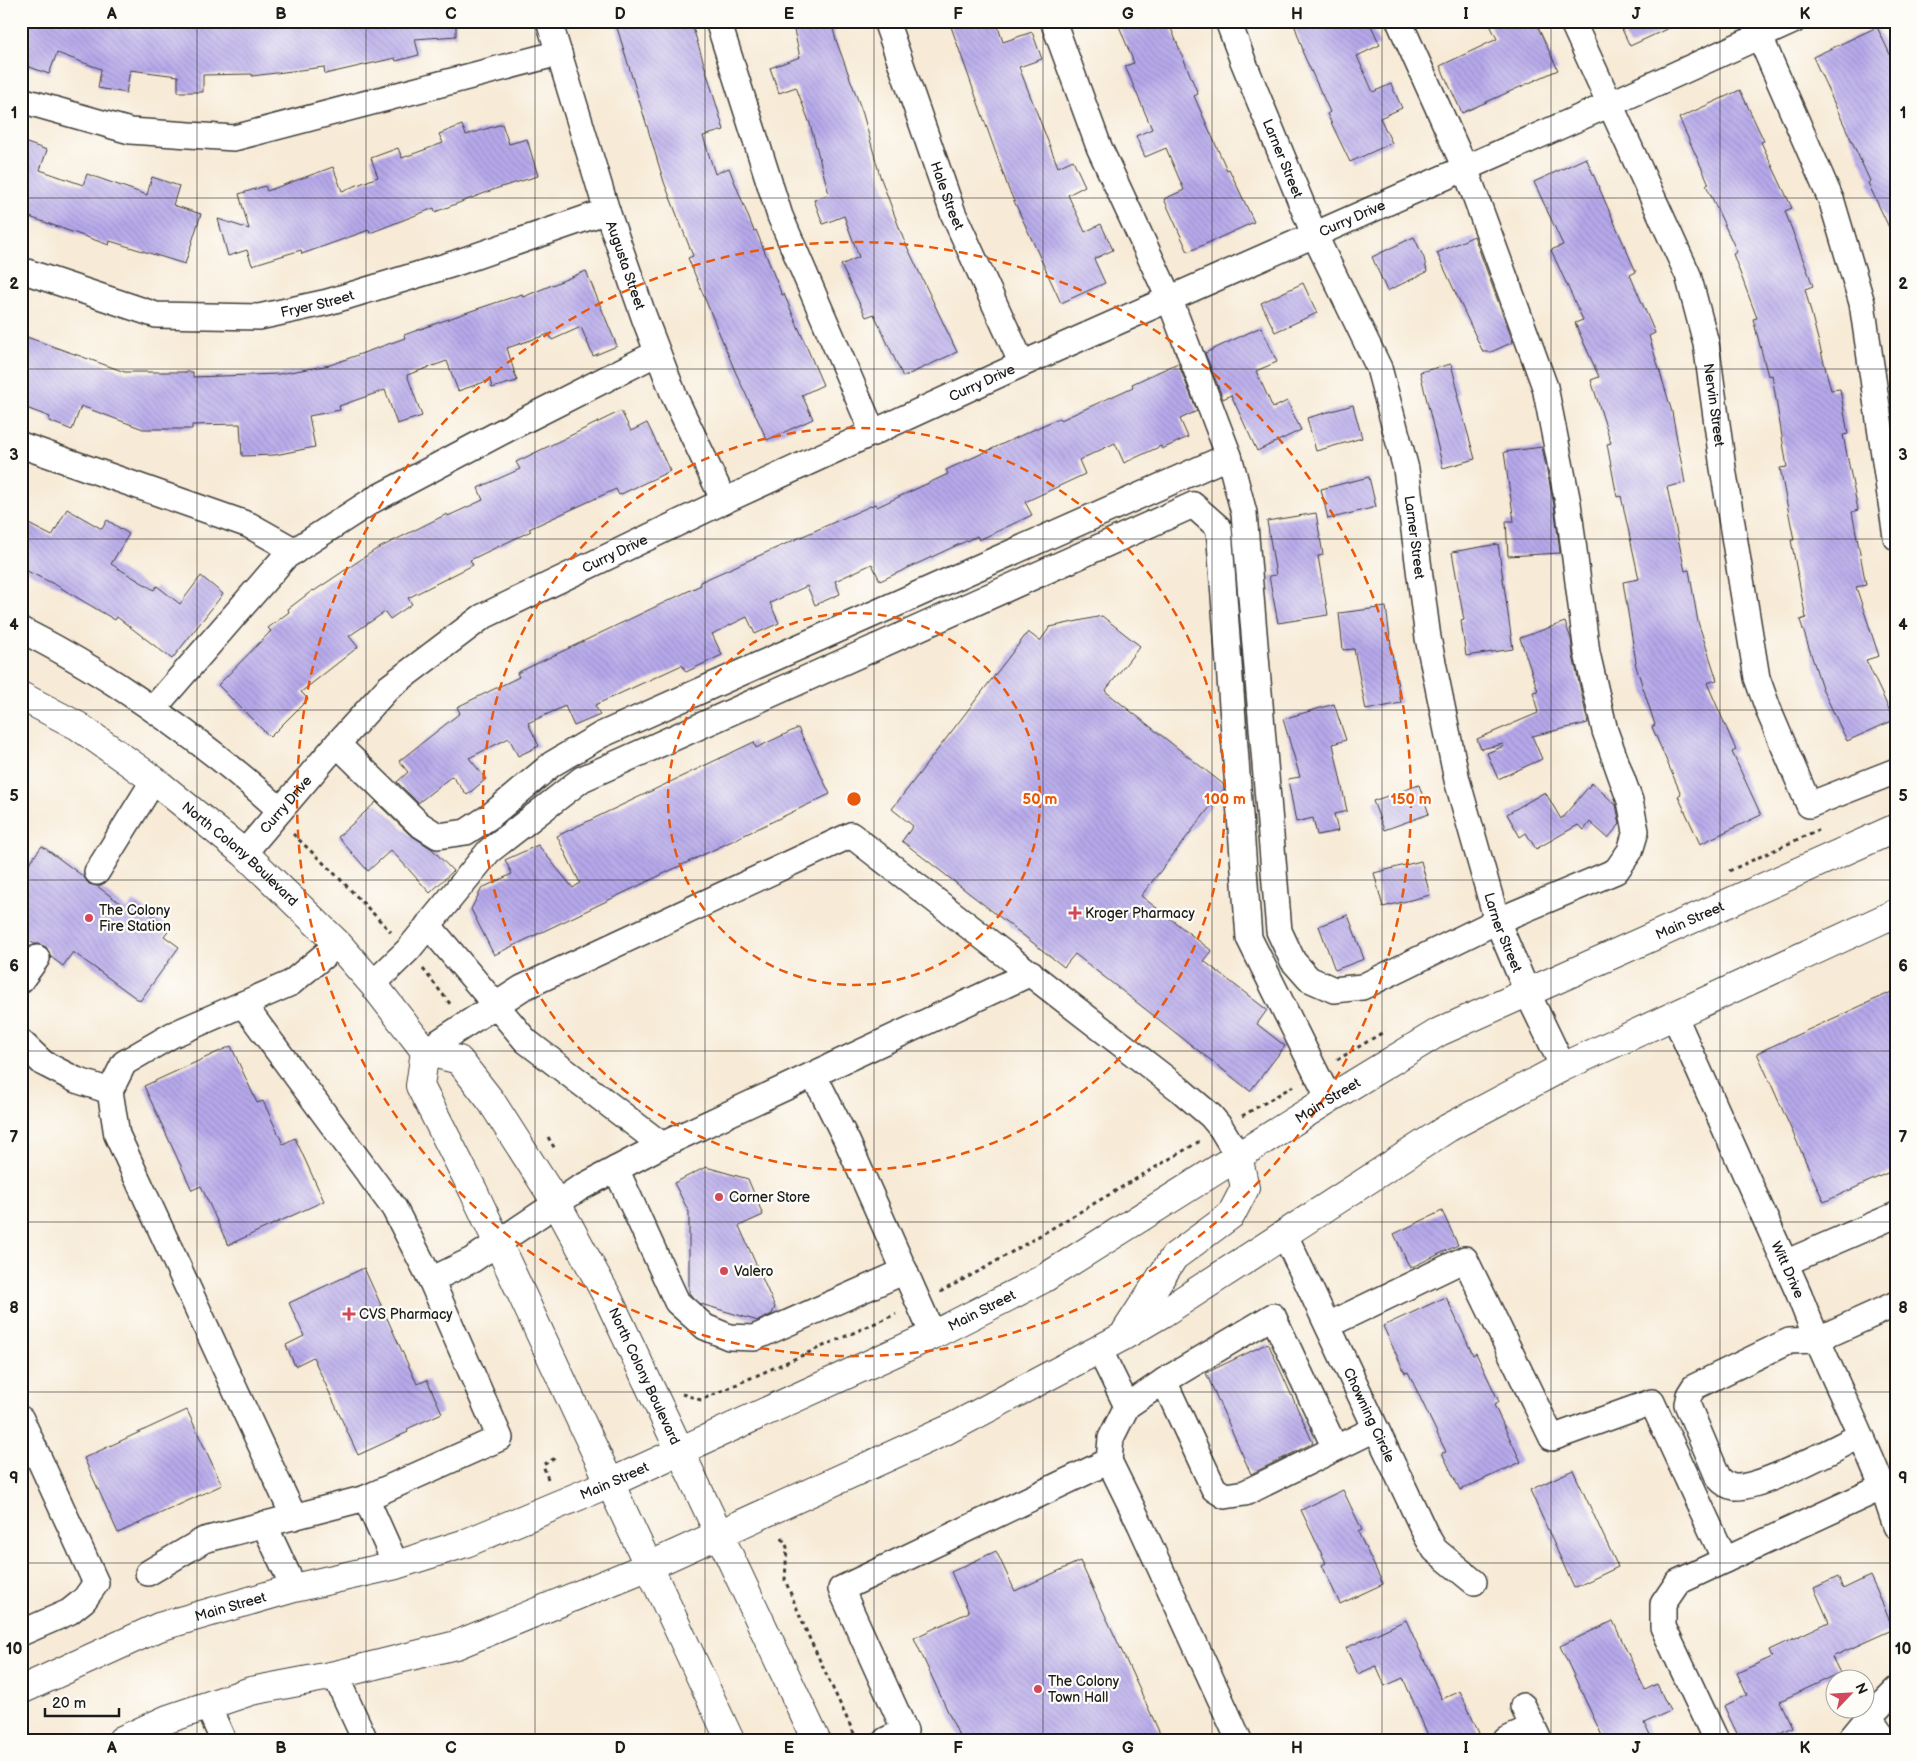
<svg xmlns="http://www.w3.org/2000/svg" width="1917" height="1761" font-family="'Balsamiq Sans',sans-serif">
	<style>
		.building { fill: url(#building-back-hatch) }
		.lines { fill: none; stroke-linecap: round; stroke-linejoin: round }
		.minor-casing { stroke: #3d3b38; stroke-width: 28 }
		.major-casing { stroke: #3d3b38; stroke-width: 30 }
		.path { stroke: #3d3b38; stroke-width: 3; stroke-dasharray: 4 4; stroke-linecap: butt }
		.minor { stroke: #fff; stroke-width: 25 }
		.major { stroke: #fff; stroke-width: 28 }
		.grid { fill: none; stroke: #1c1c1c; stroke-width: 1; stroke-opacity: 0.55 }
		.ring { fill: none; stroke: #e8590c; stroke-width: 2.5; stroke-dasharray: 9 6 }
		.poi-dot { fill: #d1495b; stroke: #fdfcf7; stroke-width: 2 }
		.labels { text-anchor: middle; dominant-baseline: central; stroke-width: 4.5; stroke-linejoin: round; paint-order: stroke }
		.street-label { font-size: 14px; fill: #1c1c1c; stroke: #fdfcf7 }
		.poi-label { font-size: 14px; fill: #1c1c1c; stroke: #fdfcf7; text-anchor: start }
		.centre { fill: #e8590c; stroke: #fdfcf7; stroke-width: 2.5 }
		.ring-label { font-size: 15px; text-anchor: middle; font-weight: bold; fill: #e8590c; stroke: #fdfcf7; stroke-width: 4.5; stroke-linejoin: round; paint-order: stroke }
		.neatline { fill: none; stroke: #1c1c1c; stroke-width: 2 }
		.grid-label { font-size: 16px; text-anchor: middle; font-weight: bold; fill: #1c1c1c }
	</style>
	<defs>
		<pattern id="building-back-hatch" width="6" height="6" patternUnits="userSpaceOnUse" patternTransform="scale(1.25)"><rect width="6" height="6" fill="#b6a8ea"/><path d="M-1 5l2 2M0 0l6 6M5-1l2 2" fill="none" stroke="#9c90c8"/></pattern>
	</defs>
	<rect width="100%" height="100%" fill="#fdfcf7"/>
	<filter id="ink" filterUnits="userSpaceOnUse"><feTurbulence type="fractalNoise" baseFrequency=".02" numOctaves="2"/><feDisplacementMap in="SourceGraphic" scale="10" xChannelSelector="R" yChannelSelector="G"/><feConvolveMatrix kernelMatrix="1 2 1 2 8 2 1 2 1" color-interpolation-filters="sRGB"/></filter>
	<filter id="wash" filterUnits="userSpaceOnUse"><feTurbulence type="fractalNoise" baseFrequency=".0096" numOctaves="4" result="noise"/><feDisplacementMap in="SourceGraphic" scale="20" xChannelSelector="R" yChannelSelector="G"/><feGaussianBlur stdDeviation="1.12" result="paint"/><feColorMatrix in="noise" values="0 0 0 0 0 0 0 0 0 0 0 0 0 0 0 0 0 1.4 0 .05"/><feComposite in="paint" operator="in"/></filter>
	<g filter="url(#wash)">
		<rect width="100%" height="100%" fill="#f7ead6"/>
		<g id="blocks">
			<!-- building -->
			<g class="building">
				<polygon points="21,21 138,21 178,27 178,21 456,21 456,36 415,39 419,55 396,61 395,58 325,74 324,67 252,76 252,74 203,75 203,92 178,92 178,76 130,70 126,93 98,88 101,69 57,53 49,74 21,64"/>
				<polygon points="615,21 691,21 724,130 703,136 715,174 729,168 754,231 756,230 782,295 784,294 823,385 802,395 813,419 767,440 735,371 688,258 693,256 664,182"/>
				<polygon points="792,21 831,21 836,40 863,114 880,176 903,238 957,352 903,377 874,314 866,317 841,265 859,257 844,216 823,224 814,200 829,194 810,124 796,87 779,93 770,68 800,57"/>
				<polygon points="949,21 996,21 1003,42 1032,32 1042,59 1019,67 1058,167 1073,160 1085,186 1068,195 1085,232 1101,224 1113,250 1094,259 1105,283 1061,303 1009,190"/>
				<polygon points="1117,21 1168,21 1198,94 1194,96 1227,170 1229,169 1254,222 1188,252 1164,199 1184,190 1166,148 1145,157 1136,136 1152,129 1125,66 1134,63"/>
				<polygon points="1293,21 1369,21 1380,45 1357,56 1373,92 1391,84 1402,108 1380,118 1392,143 1350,162 1327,114 1330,112 1302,51 1303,50"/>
				<polygon points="1488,21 1535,21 1558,70 1462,113 1440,66 1497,39"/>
				<polygon points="1618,21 1684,21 1630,46"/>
				<polygon points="1877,27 1896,67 1896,242 1868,183 1870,181 1813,57"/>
				<polygon points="1740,90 1764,141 1761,142 1792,208 1785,211 1813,286 1805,289 1831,390 1840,389 1848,434 1843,435 1858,510 1852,512 1866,585 1856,587 1879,656 1866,660 1894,720 1847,741 1822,688 1800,620 1806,618 1791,540 1794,540 1780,468 1787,467 1772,375 1768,376 1753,319 1757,318 1733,254 1737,252 1706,185 1709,184 1679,118"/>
				<polygon points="502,124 509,144 527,139 538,176 498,188 435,212 434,208 370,233 369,230 302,254 301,250 252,265 247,250 228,256 218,219 249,229 239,194 265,186 267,191 333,167 342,191 378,177 371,158 398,148 402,158 443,143 439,134 462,125 466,135"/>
				<polygon points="21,141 47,150 40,170 83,185 87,174 147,195 152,177 179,186 173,205 201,214 185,264 110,241 109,245 24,215 21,215"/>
				<polygon points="1586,158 1636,272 1630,275 1655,333 1649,336 1672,412 1685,483 1667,487 1685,571 1689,570 1698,622 1717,680 1707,683 1736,750 1732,752 1761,815 1700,844 1678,796 1681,794 1652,727 1655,725 1635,663 1636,662 1623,582 1639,579 1621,496 1617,497 1607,444 1611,443 1591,380 1599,377 1575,323 1583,320 1551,250 1563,245 1534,182"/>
				<polygon points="1474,236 1513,342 1491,352 1483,352 1437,253"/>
				<polygon points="1414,237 1424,258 1427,272 1387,291 1372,257"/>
				<polygon points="586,271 617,346 593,356 581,327 552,340 549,334 507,348 517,381 492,388 490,380 458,391 447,361 407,375 422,416 397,424 385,390 339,406 340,410 309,416 315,447 275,455 242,456 240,424 192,425 192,429 143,429 81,406 72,430 49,421 50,417 21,406 21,335 125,372 193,372 193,377 279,374 330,365 405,338 404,335 468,312 522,294 523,297"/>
				<polygon points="1303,283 1317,313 1275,332 1261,303"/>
				<polygon points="1261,327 1277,362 1256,371 1273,408 1287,401 1301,430 1257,451 1231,395 1223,399 1205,353"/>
				<polygon points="1178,363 1197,411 1180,419 1188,437 1162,449 1161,446 1124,463 1115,443 1079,460 1085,474 1025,502 1032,515 979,540 977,536 880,581 872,564 835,581 840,594 815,605 807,586 770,603 779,623 755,634 747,617 712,634 722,655 686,672 682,665 595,705 600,715 574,726 565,706 528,723 539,746 518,756 509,738 469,758 486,779 467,795 452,776 418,803 397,782 408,772 399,761 460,713 457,707 519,677 517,673 701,585 700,582 875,504 877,507 948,474 946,470 1059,418 1061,420 1133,387 1132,384"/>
				<polygon points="1451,364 1459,395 1457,395 1475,459 1443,468 1420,372"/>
				<polygon points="1353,405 1362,438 1316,451 1307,418"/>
				<polygon points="621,411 631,431 647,423 670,471 619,495 616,489 529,529 531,531 470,560 473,565 408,598 412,604 390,619 385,612 349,636 358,647 301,692 308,699 270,737 218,685 271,631 268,628 289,612 288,609 313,590 314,591 375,550 447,514 448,516 483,500 478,488 520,469 516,462"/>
				<polygon points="1542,447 1554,505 1560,553 1508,556 1506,521 1514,521 1504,452"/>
				<polygon points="1369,477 1376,507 1328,519 1321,489"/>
				<polygon points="67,509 102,529 107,520 129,534 111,564 154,590 157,586 180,604 201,576 223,594 172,659 117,617 115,620 56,585 21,568 21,520 52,536"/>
				<polygon points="1316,513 1323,555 1318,556 1328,615 1278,623 1269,576 1276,575 1267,521"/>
				<polygon points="1498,544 1513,649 1466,656 1461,621 1464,620 1452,552"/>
				<polygon points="1386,607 1392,653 1401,703 1366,710 1354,649 1343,650 1339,613"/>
				<polygon points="1102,616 1140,646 1105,691 1223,784 1224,789 1141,896 1212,951 1204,961 1267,1010 1257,1024 1285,1046 1250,1091 1075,954 1064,967 902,841 913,826 892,809 1028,632 1040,641 1050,627"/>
				<polygon points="1565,622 1571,639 1573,656 1588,723 1532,736 1542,759 1498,779 1487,753 1504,746 1503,744 1481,749 1477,739 1538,713 1533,692 1538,691 1520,638"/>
				<polygon points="1334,704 1346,740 1333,744 1347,811 1334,814 1338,831 1317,835 1313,818 1296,822 1288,779 1300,777 1283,719"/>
				<polygon points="798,728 830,794 494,955 471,909 482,888 512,874 505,860 538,845 573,888 580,883 557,836 754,742 756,748"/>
				<polygon points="1592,783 1616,805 1620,824 1608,838 1590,822 1584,830 1578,825 1536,849 1526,833 1520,837 1507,814 1545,792 1561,819"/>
				<polygon points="1419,785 1429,814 1384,830 1373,801"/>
				<polygon points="376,802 409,834 432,849 453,871 430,893 391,850 368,871 338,837"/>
				<polygon points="42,846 84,877 89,884 97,886 128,909 134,901 170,928 164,936 179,947 140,1001 73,952 63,966 51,957 46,947 39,944 34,944 21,935 21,874"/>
				<polygon points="1421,861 1430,895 1383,907 1374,873"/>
				<polygon points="1348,915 1364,959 1335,970 1319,926"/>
				<polygon points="1896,990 1896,1169 1824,1202 1757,1053"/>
				<polygon points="231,1046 257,1103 263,1101 283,1144 295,1138 324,1201 228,1245 201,1186 192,1190 144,1086"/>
				<polygon points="706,1167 748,1179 763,1215 739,1226 775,1307 772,1314 758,1321 701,1304 689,1293 689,1212 674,1183"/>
				<polygon points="1442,1211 1458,1245 1410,1268 1394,1234"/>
				<polygon points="364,1268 417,1384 427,1380 442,1413 407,1429 408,1432 358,1455 313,1357 295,1366 286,1345 304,1336 289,1303"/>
				<polygon points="1446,1297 1473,1355 1476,1353 1499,1402 1494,1405 1521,1462 1460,1490 1442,1453 1446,1452 1408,1372 1405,1373 1383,1326"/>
				<polygon points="1268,1343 1313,1443 1251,1474 1206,1373"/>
				<polygon points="187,1410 222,1485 118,1533 84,1458"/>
				<polygon points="1573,1470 1618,1567 1574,1588 1530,1490"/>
				<polygon points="1343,1490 1362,1530 1358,1532 1383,1584 1340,1604 1322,1565 1326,1563 1301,1510"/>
				<polygon points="996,1551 1015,1591 1080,1561 1163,1740 961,1740 914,1638 969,1612 951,1572"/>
				<polygon points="1870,1576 1894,1629 1832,1657 1840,1673 1780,1701 1792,1727 1766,1740 1740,1740 1724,1706 1747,1695 1737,1673 1772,1657 1769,1650 1829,1622 1814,1588 1838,1577 1843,1589"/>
				<polygon points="1406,1620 1442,1699 1460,1691 1482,1740 1430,1740 1403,1678 1385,1686 1376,1666 1358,1674 1346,1648"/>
				<polygon points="1613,1621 1645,1690 1657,1684 1670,1711 1644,1723 1652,1740 1604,1740 1560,1646"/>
			</g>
		</g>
	</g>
	<g filter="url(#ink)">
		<use href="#blocks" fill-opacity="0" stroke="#3d3b38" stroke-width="1"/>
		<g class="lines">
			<defs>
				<g id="minor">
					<path id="s1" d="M 549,21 L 607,211 L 644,317 L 675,398 L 724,501"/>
					<polyline points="718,21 780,216 873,433"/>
					<path id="s2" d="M 886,21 L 953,213 L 1022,364"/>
					<polyline points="1053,21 1099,147 1169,298 1229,456 1244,513 1279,931 1293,961 1309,979 1334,990 1362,987 1497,921 1616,871 1630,851 1636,831 1630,801 1605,731 1587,653 1568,503 1545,387 1465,168 1399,21"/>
					<path id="s3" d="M 1228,21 L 1243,61 L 1314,234 L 1379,368 L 1406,469 L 1428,638 L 1457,780 L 1497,921 L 1527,992 L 1563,1067"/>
					<path id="s4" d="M 1572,21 L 1688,275 L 1706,343 L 1723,468 L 1757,678 L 1770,714 L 1809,805 L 1896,771"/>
					<polyline points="1753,21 1832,202 1862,303 1896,537"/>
					<polyline points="21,100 130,131 234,138 559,53"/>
					<path id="s5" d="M 21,270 L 156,315 L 259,317 L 328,302 L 453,264 L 607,211"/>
					<polyline points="21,445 249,525 295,551"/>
					<path d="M 21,630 C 54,646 86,665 117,685 C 175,723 229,763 280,810"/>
					<polyline points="153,709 285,557 373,500 513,426 657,353"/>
					<polyline points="337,744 419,824 438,836 466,832 489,817 552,764 601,735 1229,456"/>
					<path id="s6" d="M 244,853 L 337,744 L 388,688 L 482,617 L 724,501 L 1022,364 L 1608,105 L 1793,21"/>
					<polyline points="97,872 154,780"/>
					<polyline points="428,925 526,1041 662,1145"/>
					<polyline points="21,980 37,958"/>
					<polyline points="373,984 408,950 489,851 582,779 1193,505 1219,528 1249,938 1329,1099"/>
					<path id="s7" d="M 1674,1015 L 1799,1294 C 1823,1360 1857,1421 1882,1486 C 1887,1499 1891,1513 1896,1526"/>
					<polyline points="21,1042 43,1063 76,1080 110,1091"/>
					<polyline points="425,1051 522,988 851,835 1178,1088 1211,1116 1221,1128 1238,1156"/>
					<polyline points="812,1076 822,1091 847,1141 933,1335"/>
					<polyline points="616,1169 677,1302 705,1327 729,1337 754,1338 905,1271"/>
					<path id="s8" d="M 1284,1233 L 1426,1535 L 1435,1550 L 1474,1582"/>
					<polyline points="1785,1263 1896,1215"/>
					<polyline points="431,1280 472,1260 578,1189 662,1145 1031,973"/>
					<polyline points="1328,1325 1465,1259 1552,1438 1652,1402 1725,1560 1678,1582 1663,1604 1663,1627 1716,1740"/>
					<polyline points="1099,1349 1127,1406"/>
					<polyline points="1164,1381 1214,1489 1225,1496 1245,1493 1375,1429"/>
					<polyline points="21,1419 96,1583 84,1600 69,1612 21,1633"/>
					<path d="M 1860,1436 C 1833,1449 1761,1489 1734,1487 C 1727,1486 1723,1483 1718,1477 L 1687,1404 L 1689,1395 L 1694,1387 L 1789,1341 L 1816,1340 L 1896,1304"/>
					<polyline points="1109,1461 1140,1524 1239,1740"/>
					<polyline points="366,1498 396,1565"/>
					<polyline points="294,1517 117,1135 110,1091 124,1063 172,1035 291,983 338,944"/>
					<polyline points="264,1524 294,1588"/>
					<polyline points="1725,1560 1883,1487"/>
					<polyline points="148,1573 204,1540 366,1498 500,1438 431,1280 394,1208 243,1004"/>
					<polyline points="335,1675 365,1740"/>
					<polyline points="208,1706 223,1740"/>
					<polyline points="1523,1706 1539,1740"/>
					<polyline points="1869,1717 1886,1740"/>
					<polyline points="886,1740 905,1731 841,1589 1109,1461 1111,1438 1127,1406 1164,1381 1273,1316 1335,1448"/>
					<polyline points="1506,1740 1533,1728"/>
					<polyline points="1850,1740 1869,1717 1896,1690"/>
				</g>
				<g id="major">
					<path id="s9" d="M 21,696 L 78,726 L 154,780 L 244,853 L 338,944 L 373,984 L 425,1051 L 459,1060 L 491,1101 L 557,1204 L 608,1298 L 816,1740"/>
					<polyline points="425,1051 420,1086 473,1190 730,1740"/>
					<polyline points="1126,1331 1174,1257 1231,1215 1245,1188 1238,1156"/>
					<path id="s10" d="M 21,1690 L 159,1627 L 294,1588 L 396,1565 L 466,1543 L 610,1483 L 933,1335 L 1043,1279 L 1329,1099 L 1439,1032 L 1896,828"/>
					<polyline points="122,1740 168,1719 251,1691 335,1675 456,1645 649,1566 947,1430 1122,1337 1163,1313 1448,1128 1563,1067 1896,913"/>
				</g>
			</defs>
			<!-- minor casing -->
			<use href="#minor" class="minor-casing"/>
			<!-- major casing -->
			<use href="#major" class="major-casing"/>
			<!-- path -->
			<g class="path">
				<polyline points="293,834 339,878 391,932"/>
				<polyline points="1729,871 1818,830"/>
				<polyline points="423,969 451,1005"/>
				<polyline points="1337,1060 1385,1031"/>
				<polyline points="1242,1116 1295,1085"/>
				<polyline points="548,1137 555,1149"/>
				<polyline points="940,1292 983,1269 1200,1141"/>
				<polyline points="682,1394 701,1400 896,1314"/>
				<polyline points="548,1479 543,1465 557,1457"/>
				<polyline points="782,1538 787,1547 785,1580 808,1635 857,1740"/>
			</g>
			<!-- minor -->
			<use href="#minor" class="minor"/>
			<!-- major -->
			<use href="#major" class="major"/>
		</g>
	</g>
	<!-- grid -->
	<path class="grid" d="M 197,21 L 197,1740M 366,21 L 366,1740M 535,21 L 535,1740M 705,21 L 705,1740M 874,21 L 874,1740M 1043,21 L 1043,1740M 1212,21 L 1212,1740M 1382,21 L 1382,1740M 1551,21 L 1551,1740M 1720,21 L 1720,1740M 21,198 L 1896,198M 21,369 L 1896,369M 21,539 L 1896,539M 21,710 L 1896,710M 21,880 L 1896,880M 21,1051 L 1896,1051M 21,1222 L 1896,1222M 21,1392 L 1896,1392M 21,1563 L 1896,1563"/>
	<!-- distance rings -->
	<g class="ring">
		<circle cx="854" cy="799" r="186"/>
		<circle cx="854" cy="799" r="371"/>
		<circle cx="854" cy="799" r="557"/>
	</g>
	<!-- markers -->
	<g class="poi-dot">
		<path d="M1072.5 905.5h5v5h5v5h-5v5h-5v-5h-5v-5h5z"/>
		<circle cx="89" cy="918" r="5"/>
		<circle cx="719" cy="1197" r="5"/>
		<circle cx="724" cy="1271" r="5"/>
		<path d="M346.5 1306.5h5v5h5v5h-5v5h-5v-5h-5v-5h5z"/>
		<circle cx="1038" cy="1689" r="5"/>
	</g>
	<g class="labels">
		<!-- street labels -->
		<g class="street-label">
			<text stroke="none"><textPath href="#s3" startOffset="148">Larner Street</textPath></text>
			<text stroke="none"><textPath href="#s2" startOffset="185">Hale Street</textPath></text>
			<text stroke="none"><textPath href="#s6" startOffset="1294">Curry Drive</textPath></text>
			<text stroke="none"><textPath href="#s1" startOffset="256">Augusta Street</textPath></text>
			<text stroke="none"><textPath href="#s5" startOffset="305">Fryer Street</textPath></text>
			<text stroke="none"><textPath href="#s6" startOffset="889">Curry Drive</textPath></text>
			<text stroke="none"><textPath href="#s4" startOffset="412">Nervin Street</textPath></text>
			<text stroke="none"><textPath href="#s3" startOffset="552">Larner Street</textPath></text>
			<text stroke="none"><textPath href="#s6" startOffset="484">Curry Drive</textPath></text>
			<text stroke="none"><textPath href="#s6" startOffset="64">Curry Drive</textPath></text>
			<text stroke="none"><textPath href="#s9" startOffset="271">North Colony Boulevard</textPath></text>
			<text stroke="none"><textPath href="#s10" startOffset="1846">Main Street</textPath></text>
			<text stroke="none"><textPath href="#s3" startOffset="958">Larner Street</textPath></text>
			<text stroke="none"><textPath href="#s10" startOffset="1441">Main Street</textPath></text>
			<text stroke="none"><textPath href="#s7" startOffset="279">Witt Drive</textPath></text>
			<text stroke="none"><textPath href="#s10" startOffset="1036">Main Street</textPath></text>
			<text stroke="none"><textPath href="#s9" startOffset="945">North Colony Boulevard</textPath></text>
			<text stroke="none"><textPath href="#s8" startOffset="201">Chowning Circle</textPath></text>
			<text stroke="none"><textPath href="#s10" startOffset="631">Main Street</textPath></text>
			<text stroke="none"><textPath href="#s10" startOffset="226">Main Street</textPath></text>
		</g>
		<!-- poi labels -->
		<g class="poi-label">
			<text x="99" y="910">The Colony<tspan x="99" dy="16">Fire Station</tspan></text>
			<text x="1085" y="913">Kroger Pharmacy</text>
			<text x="729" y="1197">Corner Store</text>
			<text x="734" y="1271">Valero</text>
			<text x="359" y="1314">CVS Pharmacy</text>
			<text x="1048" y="1681">The Colony<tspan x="1048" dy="16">Town Hall</tspan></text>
		</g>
	</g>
	<circle cx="854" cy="799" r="8" class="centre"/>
	<g class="ring-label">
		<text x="1040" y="804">50 m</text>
		<text x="1225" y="804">100 m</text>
		<text x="1411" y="804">150 m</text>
	</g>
	<!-- margin -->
	<rect width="1917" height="1761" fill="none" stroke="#fdfcf7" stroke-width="55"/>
	<!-- north arrow -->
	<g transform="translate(1850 1694) rotate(65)"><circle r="24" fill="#fdfcf7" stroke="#a3a29f"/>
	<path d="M0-4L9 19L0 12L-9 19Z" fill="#d1495b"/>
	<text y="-8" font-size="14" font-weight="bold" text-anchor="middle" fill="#1c1c1c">N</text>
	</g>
	<!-- scale -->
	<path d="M45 1708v8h74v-8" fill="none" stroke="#1c1c1c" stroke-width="2.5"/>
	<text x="52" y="1708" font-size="15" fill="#1c1c1c" stroke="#fdfcf7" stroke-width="4" paint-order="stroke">20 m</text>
	<rect x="28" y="28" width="1862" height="1706" class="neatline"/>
	<g class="grid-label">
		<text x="112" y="19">A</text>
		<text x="281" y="19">B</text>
		<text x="451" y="19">C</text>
		<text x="620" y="19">D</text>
		<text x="789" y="19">E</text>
		<text x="958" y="19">F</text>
		<text x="1128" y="19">G</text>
		<text x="1297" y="19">H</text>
		<text x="1466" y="19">I</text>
		<text x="1636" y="19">J</text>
		<text x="1805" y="19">K</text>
		<text x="14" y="118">1</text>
		<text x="1903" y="118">1</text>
		<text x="14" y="289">2</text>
		<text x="1903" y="289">2</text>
		<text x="14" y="460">3</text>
		<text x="1903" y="460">3</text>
		<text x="14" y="630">4</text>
		<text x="1903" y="630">4</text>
		<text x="14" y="801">5</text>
		<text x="1903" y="801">5</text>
		<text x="14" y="971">6</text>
		<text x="1903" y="971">6</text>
		<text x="14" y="1142">7</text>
		<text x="1903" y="1142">7</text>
		<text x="14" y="1313">8</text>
		<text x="1903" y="1313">8</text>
		<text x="14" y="1483">9</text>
		<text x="1903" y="1483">9</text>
		<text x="14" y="1654">10</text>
		<text x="1903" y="1654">10</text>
		<text x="112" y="1753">A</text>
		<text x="281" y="1753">B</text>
		<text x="451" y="1753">C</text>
		<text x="620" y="1753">D</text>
		<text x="789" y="1753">E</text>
		<text x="958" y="1753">F</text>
		<text x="1128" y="1753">G</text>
		<text x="1297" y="1753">H</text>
		<text x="1466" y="1753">I</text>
		<text x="1636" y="1753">J</text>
		<text x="1805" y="1753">K</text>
	</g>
</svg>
